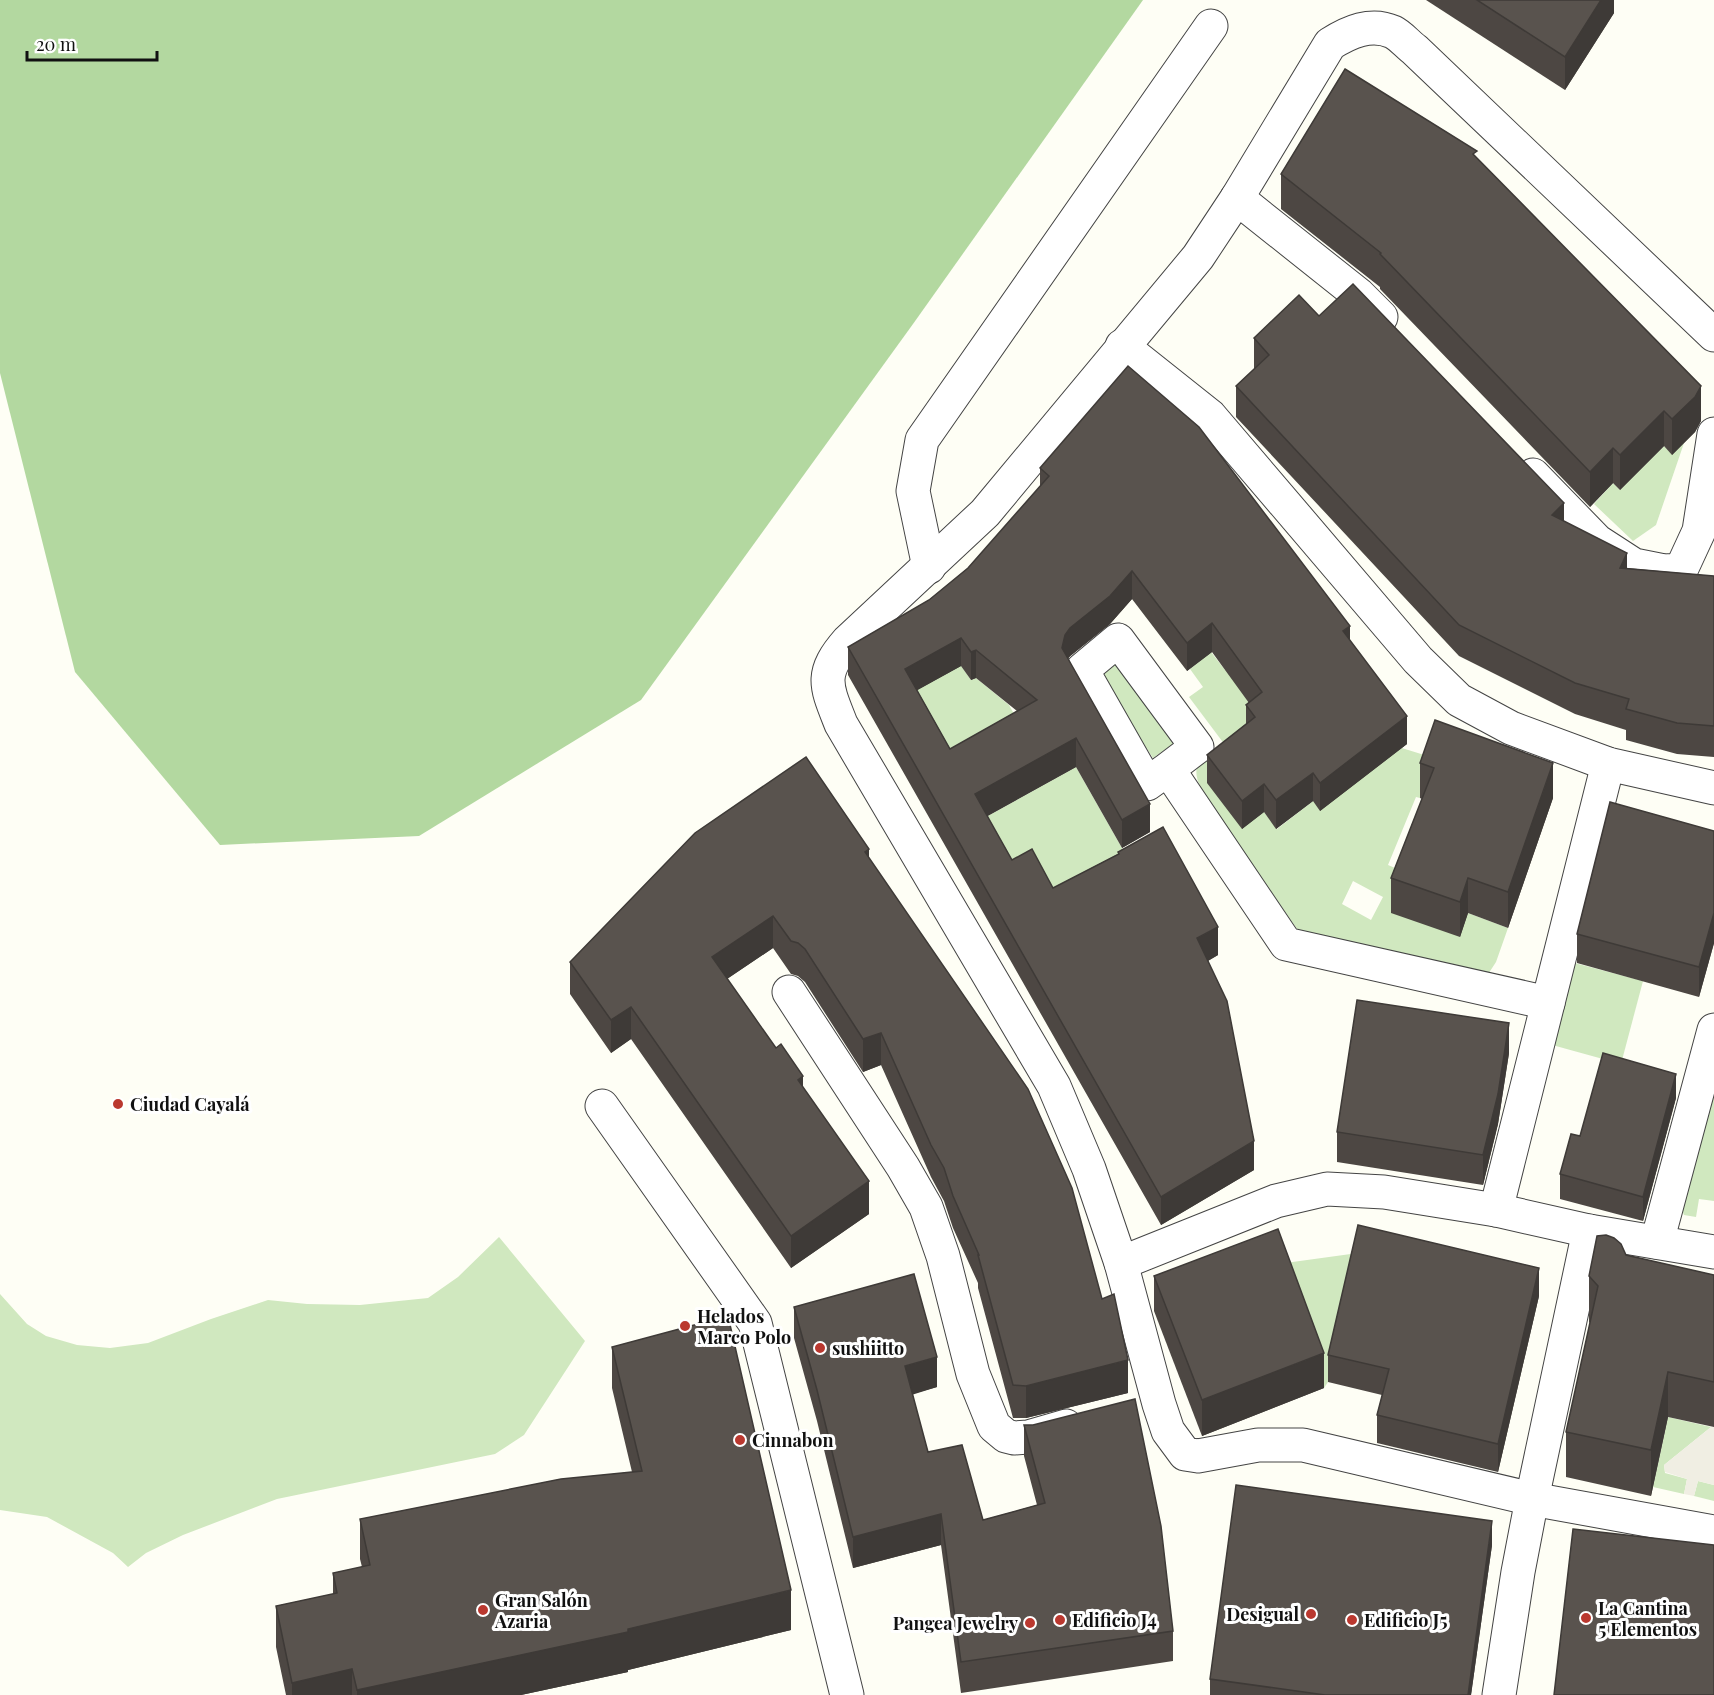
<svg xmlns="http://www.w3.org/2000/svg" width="1714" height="1695" font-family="'Playfair Display',serif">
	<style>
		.green { fill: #d0e8bf; fill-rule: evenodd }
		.forest { fill: #b3d8a0 }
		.plaza { fill: #f0eee3 }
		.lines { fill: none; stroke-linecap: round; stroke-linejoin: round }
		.minor-casing { stroke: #444; stroke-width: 35 }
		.minor { stroke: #fff; stroke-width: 33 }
		.wall { fill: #4d4743; fill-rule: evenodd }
		.shaded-wall { fill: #3e3a37 }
		.building { fill: #59534e; stroke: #3e3a37; stroke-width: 1.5; fill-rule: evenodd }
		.poi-dot { fill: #ba382f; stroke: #fff; stroke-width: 2 }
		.labels { text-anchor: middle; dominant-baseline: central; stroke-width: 6; stroke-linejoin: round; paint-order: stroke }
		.poi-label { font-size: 18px; font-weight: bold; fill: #111; stroke: #fff; text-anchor: start }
	</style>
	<rect width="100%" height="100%" fill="#fefef5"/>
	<!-- green -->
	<g class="green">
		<polygon points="1684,443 1656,525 1633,541 1594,504 1613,483 1620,490 1664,446 1672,454"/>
		<polygon points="933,625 971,680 976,678 1009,705 1014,714 950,777 905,697"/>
		<path d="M 1251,649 L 1262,721 L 1264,812 L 1277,829 L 1313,801 L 1376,740 L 1434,758 L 1420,798 L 1416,797 L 1388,865 L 1407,873 L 1468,913 L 1508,928 L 1496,962 L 1483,982 L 1304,939 L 1208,801 C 1202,790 1194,779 1197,766 L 1225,745 L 1189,697 L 1203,687 L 1190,669 L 1211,652 L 1225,670 ZM 1353,881 L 1383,897 L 1371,920 L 1342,904 Z"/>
		<polygon points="1121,660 1176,742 1153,758 1098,675"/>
		<polygon points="1076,767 1135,871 1053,916 1012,889 975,823"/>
		<polygon points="1567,961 1643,981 1621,1064 1545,1043"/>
		<polygon points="1714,1087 1714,1201 1699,1199 1696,1217 1684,1215 1682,1210"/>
		<polygon points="499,1237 585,1341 524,1435 495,1454 277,1499 183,1535 146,1553 128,1567 113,1553 47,1517 0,1510 0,1294 27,1324 46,1336 77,1345 110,1348 148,1343 211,1319 268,1300 307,1304 360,1305 428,1298 458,1277"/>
		<polygon points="1358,1253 1328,1382 1324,1388 1278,1264"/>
		<polygon points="1668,1417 1711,1427 1664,1465 1665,1473 1687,1479 1684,1494 1653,1487"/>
		<polygon points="1698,1481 1714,1485 1714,1501 1694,1496"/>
	</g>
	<!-- forest -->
	<polygon class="forest" points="0,0 1143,0 913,324 641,700 419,836 220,845 75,672 0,373"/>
	<!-- plaza -->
	<polygon class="plaza" points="1711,1427 1714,1427 1714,1485 1698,1481 1694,1496 1684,1494 1687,1479 1665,1472 1664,1465"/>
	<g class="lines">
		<defs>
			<g id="minor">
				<polyline points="1237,198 1359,295 1381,317"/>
				<path d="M 1714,335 L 1415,50 C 1408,45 1401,36 1393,32 C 1371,22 1349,32 1330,44 L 1237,198 L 1198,257 L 985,513 L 848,641 C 819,674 826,686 841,724 L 1054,1086 L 1089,1169 L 1121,1263 L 1159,1404 L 1168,1431 L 1185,1454 L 1198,1456 L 1258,1445 L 1303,1445 L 1532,1499 L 1714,1532"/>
				<polyline points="1122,346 1210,416 1418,660 1459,700 1511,728 1608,764 1714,788"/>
				<polyline points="1533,475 1597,541 1634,565 1664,571 1681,570 1699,531 1714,434"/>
				<polyline points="929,567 913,491 922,440 1211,26"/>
				<polyline points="1168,769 1147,784 1082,670 1118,640 1197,747 1168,769 1286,944 1548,1003"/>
				<polyline points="789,992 903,1167 926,1207 943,1256 973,1374 994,1426 1006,1436 1014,1438 1028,1437 1066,1426"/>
				<polyline points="602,1106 755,1323 847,1695"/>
				<polyline points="1496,1210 1608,764"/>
				<polyline points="1657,1242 1714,1030"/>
				<polyline points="1121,1263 1276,1201 1327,1189 1384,1192 1496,1210 1589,1231 1714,1252"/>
				<polyline points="1499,1695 1518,1572 1532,1499 1589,1231"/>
			</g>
		</defs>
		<!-- minor casing -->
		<use href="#minor" class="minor-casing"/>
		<!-- minor -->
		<use href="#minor" class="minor"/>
	</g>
	<!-- wall -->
	<g class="wall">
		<polygon points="1426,0 1614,0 1614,13 1565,90"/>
		<polygon points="1477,158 1701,421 1695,432 1672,455 1664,446 1620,490 1613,483 1590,507 1380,289 1380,287 1281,209 1281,174"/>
		<polygon points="1319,316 1564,521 1627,568 1714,576 1714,757 1677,754 1626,740 1626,730 1575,714 1459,656 1236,417 1236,386 1254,369 1254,338"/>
		<path d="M 1040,468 L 1350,641 L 1407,744 L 1320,811 L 1313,801 L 1276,829 L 1264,812 L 1242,829 L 1207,783 L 1207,755 L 1246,724 L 1246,705 L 1249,703 L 1212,652 L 1187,671 L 1132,599 L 1110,624 L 1068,658 L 1150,832 L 1122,848 L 1076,767 L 987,816 L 1012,860 L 1053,888 L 1118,854 L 1118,852 L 1218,955 L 1208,961 L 1254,1170 L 1161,1225 L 848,675 L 848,647 L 929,600 L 968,568 L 1040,487 ZM 961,666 L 971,680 L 976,678 L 1017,711 L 950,749 L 917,690 Z"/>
		<polygon points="1420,763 1553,798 1508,928 1468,913 1460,937 1391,913 1391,878 1422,799 1420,798"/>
		<polygon points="1714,831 1714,943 1699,997 1577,963 1577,934"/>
		<polygon points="869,859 1128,1393 1026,1418 1013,1418 978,1288 978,1283 953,1228 944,1201 931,1177 881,1065 863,1072 805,982 798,976 791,974 773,948 727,979 803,1087 869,1214 791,1268 631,1039 611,1053 570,994 570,962"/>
		<polygon points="1509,1053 1498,1124 1483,1185 1337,1162 1337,1132"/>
		<polygon points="1676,1098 1643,1221 1560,1199 1560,1174 1580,1136"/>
		<polygon points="1626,1255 1714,1275 1714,1427 1668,1417 1651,1496 1566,1477 1566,1432 1590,1323 1589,1322 1589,1276"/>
		<polygon points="1154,1276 1324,1388 1202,1436 1154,1311"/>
		<polygon points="1539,1296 1498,1472 1377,1443 1377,1415 1382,1395 1328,1382 1328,1355"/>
		<polygon points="794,1307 937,1387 912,1394 928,1452 983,1520 1037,1505 1024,1456 1024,1425 1173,1631 1173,1661 961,1693 941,1545 853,1568 817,1421 794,1338"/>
		<polygon points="612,1347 791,1630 628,1670 628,1672 521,1695 286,1695 276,1647 276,1606 333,1594 333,1573 362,1567 360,1559 360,1519 632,1472 612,1388"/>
		<polygon points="1492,1545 1471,1695 1210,1695 1210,1679"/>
	</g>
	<!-- shaded-wall -->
	<g class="shaded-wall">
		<polygon points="1601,0 1614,0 1614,13 1565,90 1565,57"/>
		<polygon points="1701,386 1701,421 1695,432 1672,455 1672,419"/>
		<polygon points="1664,411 1664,446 1620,490 1620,455"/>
		<polygon points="1613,448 1613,483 1590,507 1590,472"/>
		<polygon points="1564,503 1564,534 1552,515"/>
		<polygon points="1627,553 1627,584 1620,568"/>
		<polygon points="1132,571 1132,599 1110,624 1070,656 1065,663 1062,648 1065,635 1070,628"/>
		<polygon points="1212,623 1212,652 1187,671 1187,643"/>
		<polygon points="1350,626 1350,654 1343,631"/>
		<polygon points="961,638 961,666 905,697 905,669"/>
		<polygon points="976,650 976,678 971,680 971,652"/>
		<polygon points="1407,716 1407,744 1320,811 1320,783"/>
		<polygon points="1076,738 1076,767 975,823 975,794"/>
		<polygon points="1553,763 1553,798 1508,928 1508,892"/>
		<polygon points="1313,773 1313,801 1276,829 1276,800"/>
		<polygon points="1264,784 1264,812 1242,829 1242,801"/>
		<polygon points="1150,804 1150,832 1122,848 1122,820"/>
		<polygon points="869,849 869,882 865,852"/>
		<polygon points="1468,878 1468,913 1460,937 1460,902"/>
		<polygon points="1714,913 1714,943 1699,997 1699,967"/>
		<polygon points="773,916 773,948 712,989 712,957"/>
		<polygon points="1218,927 1218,955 1197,967 1197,938"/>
		<polygon points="631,1007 631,1039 611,1053 611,1020"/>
		<polygon points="1509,1023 1509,1053 1498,1124 1483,1185 1483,1155"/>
		<polygon points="881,1033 881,1065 863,1072 863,1039"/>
		<polygon points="1676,1074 1676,1098 1643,1221 1643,1197"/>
		<polygon points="803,1076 803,1108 798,1080"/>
		<polygon points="1254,1141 1254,1170 1161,1225 1161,1197"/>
		<polygon points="869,1181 869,1214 791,1268 791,1236"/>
		<polygon points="1539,1268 1539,1296 1498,1472 1498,1444"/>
		<polygon points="1324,1353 1324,1388 1202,1436 1202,1400"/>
		<polygon points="937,1357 937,1387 905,1397 905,1366"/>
		<polygon points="1128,1360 1128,1393 1026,1418 1026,1386"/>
		<polygon points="1668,1372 1668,1417 1651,1496 1651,1450"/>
		<polygon points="941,1514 941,1545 853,1568 853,1537"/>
		<polygon points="1492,1521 1492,1545 1471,1695 1468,1695"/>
		<polygon points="791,1590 791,1630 628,1670 628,1672 521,1695 357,1695 357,1690 628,1629"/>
		<polygon points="352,1669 352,1695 292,1695 292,1683"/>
	</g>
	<!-- building -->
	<g class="building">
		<polygon points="1477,0 1601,0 1565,57"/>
		<polygon points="1345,69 1477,151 1473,154 1701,386 1695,397 1672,419 1664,411 1620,455 1613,448 1590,472 1380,254 1381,253 1281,174"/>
		<polygon points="1353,284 1564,503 1552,515 1627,553 1620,568 1714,576 1714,726 1677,723 1626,709 1629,699 1575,683 1459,625 1236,386 1269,355 1254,338 1299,295 1319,316"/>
		<path d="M 1128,366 L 1199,427 L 1350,626 L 1343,631 L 1407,716 L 1320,783 L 1313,773 L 1276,800 L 1264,784 L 1242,801 L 1207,755 L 1255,717 L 1246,705 L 1262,692 L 1212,623 L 1187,643 L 1132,571 L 1110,596 L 1070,628 L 1065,635 L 1062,648 L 1150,804 L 1122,820 L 1076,738 L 975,794 L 1012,860 L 1032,849 L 1053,888 L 1119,854 L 1118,852 L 1163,827 L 1218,927 L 1197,938 L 1227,1001 L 1254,1141 L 1161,1197 L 848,647 L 929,600 L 968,568 L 1049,476 L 1040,468 ZM 961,638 L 971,652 L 976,650 L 1037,700 L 950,749 L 905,669 Z"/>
		<polygon points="1435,720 1553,763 1508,892 1468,878 1460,902 1391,878 1434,768 1420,763"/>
		<polygon points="806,757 869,849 865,852 1028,1089 1072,1188 1102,1299 1114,1294 1128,1360 1026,1386 1013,1385 978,1255 979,1255 953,1196 944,1168 931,1145 881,1033 863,1039 805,949 798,943 791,941 773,916 712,957 776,1048 781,1044 803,1076 798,1080 869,1181 791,1236 631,1007 611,1020 570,962 695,833"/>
		<polygon points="1610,802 1714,831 1714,913 1699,967 1577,934"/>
		<polygon points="1357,1000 1509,1023 1498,1094 1483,1155 1337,1132"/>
		<polygon points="1603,1053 1676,1074 1643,1197 1560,1174 1571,1134 1580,1136"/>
		<polygon points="1358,1225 1539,1268 1498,1444 1377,1415 1389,1369 1328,1355"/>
		<polygon points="1278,1229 1324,1353 1202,1400 1154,1276"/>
		<polygon points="1606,1235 1614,1238 1621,1244 1626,1255 1714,1275 1714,1382 1668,1372 1651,1450 1566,1432 1598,1286 1589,1276 1597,1236"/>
		<polygon points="914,1274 937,1357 905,1366 928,1452 962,1445 983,1520 1045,1503 1024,1425 1033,1425 1135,1399 1161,1526 1173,1631 961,1662 941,1514 853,1537 817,1390 794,1307"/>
		<polygon points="728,1316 791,1590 628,1629 628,1632 357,1690 352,1669 292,1683 276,1606 337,1593 333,1573 370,1565 360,1519 561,1479 642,1471 612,1347"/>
		<polygon points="1236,1485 1492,1521 1468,1695 1325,1695 1210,1679"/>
		<polygon points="1573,1529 1714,1545 1714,1695 1554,1695"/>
	</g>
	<!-- markers -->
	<g class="poi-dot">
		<circle cx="118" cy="1104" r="6"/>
		<circle cx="685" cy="1326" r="6"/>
		<circle cx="820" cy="1348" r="6"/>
		<circle cx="740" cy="1440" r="6"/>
		<circle cx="483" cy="1610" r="6"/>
		<circle cx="1311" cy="1614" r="6"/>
		<circle cx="1586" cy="1618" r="6"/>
		<circle cx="1060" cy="1620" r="6"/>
		<circle cx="1352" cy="1620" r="6"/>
		<circle cx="1030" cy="1623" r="6"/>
	</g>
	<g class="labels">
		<!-- poi labels -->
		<g class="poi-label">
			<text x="130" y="1104">Ciudad Cayalá</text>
			<text x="697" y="1316">Helados<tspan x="697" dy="21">Marco Polo</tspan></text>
			<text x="832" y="1348">sushiitto</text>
			<text x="752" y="1440">Cinnabon</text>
			<text x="495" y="1600">Gran Salón<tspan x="495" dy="21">Azaria</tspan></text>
			<text x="1598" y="1608">La Cantina<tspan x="1598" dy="21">5 Elementos</tspan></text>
			<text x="1299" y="1614" text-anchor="end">Desigual</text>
			<text x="1072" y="1620">Edificio J4</text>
			<text x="1364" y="1620">Edificio J5</text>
			<text x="1018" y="1623" text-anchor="end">Pangea Jewelry</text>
		</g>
	</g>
	<!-- scale -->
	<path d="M27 51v9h130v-9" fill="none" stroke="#111111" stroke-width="3"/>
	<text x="36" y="51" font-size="18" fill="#111111" stroke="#ffffff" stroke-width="4.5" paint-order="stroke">20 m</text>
</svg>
